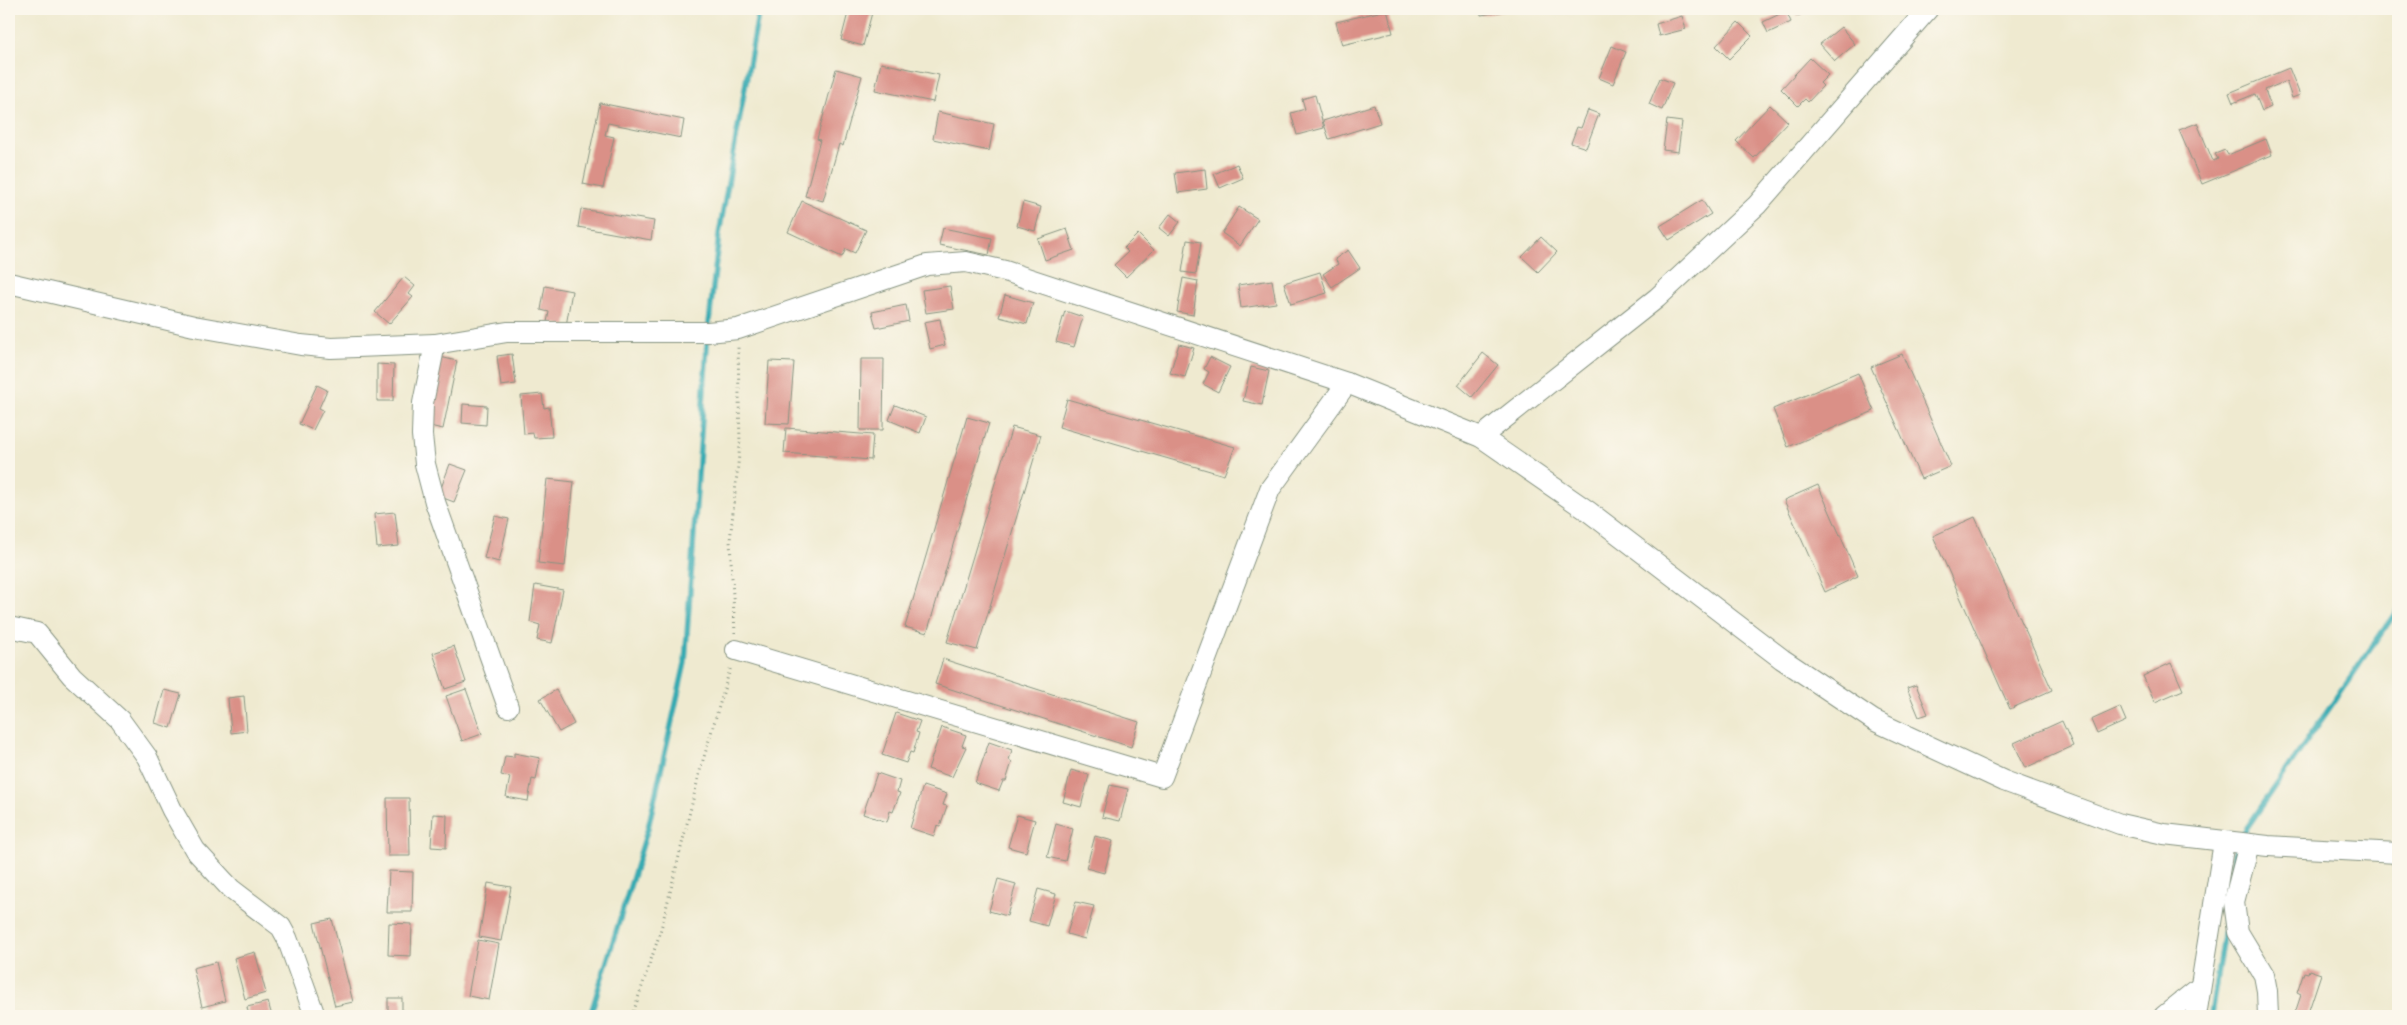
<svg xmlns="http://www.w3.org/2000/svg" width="2407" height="1025" font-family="'Gochi Hand',sans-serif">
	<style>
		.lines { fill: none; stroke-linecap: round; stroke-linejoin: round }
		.stream { stroke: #39abb2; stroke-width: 5.5 }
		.building { fill: #da9087 }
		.street-casing { stroke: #879482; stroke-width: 22 }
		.path { stroke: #879482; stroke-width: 3; stroke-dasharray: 1 4; stroke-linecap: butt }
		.street { stroke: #fff; stroke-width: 20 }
	</style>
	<rect width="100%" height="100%" fill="#fbf7ec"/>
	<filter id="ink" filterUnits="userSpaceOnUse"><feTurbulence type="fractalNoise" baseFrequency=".02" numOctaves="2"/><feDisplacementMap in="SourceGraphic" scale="10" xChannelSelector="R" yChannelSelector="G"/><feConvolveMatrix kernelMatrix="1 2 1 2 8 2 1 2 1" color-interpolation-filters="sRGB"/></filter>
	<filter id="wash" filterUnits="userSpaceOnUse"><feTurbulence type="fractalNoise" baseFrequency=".0096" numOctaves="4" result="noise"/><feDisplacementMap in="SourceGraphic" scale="20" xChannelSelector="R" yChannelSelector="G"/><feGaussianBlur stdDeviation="1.12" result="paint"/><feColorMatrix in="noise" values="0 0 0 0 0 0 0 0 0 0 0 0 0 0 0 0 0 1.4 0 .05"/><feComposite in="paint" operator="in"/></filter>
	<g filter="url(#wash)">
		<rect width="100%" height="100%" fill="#efead0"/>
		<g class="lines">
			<!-- stream -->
			<g class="stream">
				<polyline points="2244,832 2398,609"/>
				<polyline points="2232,872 2235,850"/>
				<polyline points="590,1016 648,828 685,663 708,332 719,234 759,9"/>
				<polyline points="2211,1016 2227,909"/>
			</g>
		</g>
		<g id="blocks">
			<!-- building -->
			<g class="building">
				<polygon points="849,9 873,9 863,46 841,40"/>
				<polygon points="1480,9 1512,9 1512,10 1481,15"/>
				<polygon points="1794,9 1817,9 1797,16"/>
				<polygon points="1387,10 1393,33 1342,45 1336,22"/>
				<polygon points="1786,11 1791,22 1768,33 1763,22"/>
				<polygon points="1682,16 1686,29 1659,36 1656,24"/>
				<polygon points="1738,22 1752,36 1729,59 1716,46"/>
				<polygon points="1841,27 1855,44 1835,61 1820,44"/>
				<polygon points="1612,46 1626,52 1613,84 1599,78"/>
				<polygon points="1810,58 1828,75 1820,83 1823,86 1808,102 1805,99 1798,106 1781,89"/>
				<polygon points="881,63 939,75 933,102 875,90"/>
				<polygon points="2289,68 2300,95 2292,98 2286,81 2265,90 2271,107 2262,111 2255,94 2233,103 2229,93"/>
				<polygon points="836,69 862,76 843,146 839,144 823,201 805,196 820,140 817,139"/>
				<polygon points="1660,78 1673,83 1662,110 1649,104"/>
				<polygon points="1315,95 1324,128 1297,135 1291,113 1305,109 1302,99"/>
				<polygon points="600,103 684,120 681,138 608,123 605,135 614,137 603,188 583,184"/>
				<polygon points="1374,105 1380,123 1329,139 1323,121"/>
				<polygon points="1770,105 1788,122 1754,158 1736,141"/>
				<polygon points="1588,110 1599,114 1586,148 1571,143 1577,127 1581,128"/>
				<polygon points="938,112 994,124 989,151 933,139"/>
				<polygon points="1667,120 1682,122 1678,152 1663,150"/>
				<polygon points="2197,123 2213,161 2218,159 2215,154 2225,150 2228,155 2266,139 2272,155 2202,184 2179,130"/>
				<polygon points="1237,164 1243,178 1220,188 1214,174"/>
				<polygon points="1205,169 1207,189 1178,193 1175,173"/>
				<polygon points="1702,200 1711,214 1669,240 1660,226"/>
				<polygon points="802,201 866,230 855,253 846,249 842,257 788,232"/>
				<polygon points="1023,202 1041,207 1035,231 1017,226"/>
				<polygon points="1239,207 1258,219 1240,246 1222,233"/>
				<polygon points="581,209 654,221 651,240 578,227"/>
				<polygon points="1170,214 1180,222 1169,236 1159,228"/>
				<polygon points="943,228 992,238 989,255 939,245"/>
				<polygon points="1067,229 1074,250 1045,260 1038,239"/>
				<polygon points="1138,234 1154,250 1126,277 1114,265 1128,252 1124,248"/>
				<polygon points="1541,237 1557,252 1538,272 1522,257"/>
				<polygon points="1187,240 1201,242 1196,274 1182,272"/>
				<polygon points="1348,250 1360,268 1332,287 1323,274 1338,264 1335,259"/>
				<polygon points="1320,272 1327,293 1291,304 1284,283"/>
				<polygon points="404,277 415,286 409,294 413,297 389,324 375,312"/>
				<polygon points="1183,278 1198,281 1193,315 1177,312"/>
				<polygon points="1272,280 1276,303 1241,308 1238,285"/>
				<polygon points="545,286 572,291 566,326 547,322 549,312 541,310"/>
				<polygon points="950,286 954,309 926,313 922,290"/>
				<polygon points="1005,295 1033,303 1027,324 999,317"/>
				<polygon points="906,305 909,321 876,328 872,312"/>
				<polygon points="1065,311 1083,317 1074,347 1056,342"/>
				<polygon points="940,319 945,345 930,349 924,322"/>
				<polygon points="1179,344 1194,348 1185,377 1170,373"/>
				<polygon points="1483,353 1498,365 1472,397 1458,385"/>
				<polygon points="512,354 516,384 501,386 497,356"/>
				<polygon points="1902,354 1951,466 1921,479 1871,367"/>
				<polygon points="440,357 457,361 443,429 425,425"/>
				<polygon points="1210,357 1230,367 1218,392 1203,384 1209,372 1204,369"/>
				<polygon points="861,359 884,359 883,430 860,430"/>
				<polygon points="769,361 794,362 789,424 765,423"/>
				<polygon points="377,364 394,365 393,401 377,401"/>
				<polygon points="1251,367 1269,371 1262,405 1243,401"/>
				<polygon points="1858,373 1874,411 1788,447 1773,409"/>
				<polygon points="317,385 327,390 319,408 323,410 313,430 299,424"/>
				<polygon points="542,394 544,408 549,407 552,437 534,438 533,433 524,434 521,396"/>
				<polygon points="1067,399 1235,447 1224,475 1059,427"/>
				<polygon points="463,404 487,406 486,425 462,423"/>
				<polygon points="895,405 926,417 920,433 889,420"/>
				<polygon points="967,417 989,423 927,633 905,627"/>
				<polygon points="1012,427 1041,435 977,650 947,642"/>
				<polygon points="786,428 873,435 871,460 784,453"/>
				<polygon points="450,464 467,470 454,502 438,496"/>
				<polygon points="547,479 574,482 565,566 538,563"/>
				<polygon points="1818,485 1858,576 1825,592 1784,500"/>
				<polygon points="395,512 399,546 377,548 374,514"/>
				<polygon points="495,516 509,519 499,562 484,558"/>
				<polygon points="1975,517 2052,690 2010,709 1933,536"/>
				<polygon points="535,585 563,590 552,643 537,640 540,625 530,622"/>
				<polygon points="454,646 466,682 445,689 433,653"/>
				<polygon points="943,659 1139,722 1131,747 935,684"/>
				<polygon points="2171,663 2183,690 2155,702 2143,676"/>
				<polygon points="1916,685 1928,714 1919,717 1907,688"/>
				<polygon points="466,689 482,734 462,741 446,696"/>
				<polygon points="164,690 181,694 171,728 155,723"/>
				<polygon points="556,690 574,724 559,732 540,699"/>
				<polygon points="244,696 247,731 231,733 228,698"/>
				<polygon points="2120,707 2126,721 2097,734 2091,720"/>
				<polygon points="896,713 920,721 916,732 919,733 913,753 910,752 906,763 882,755"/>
				<polygon points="2062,721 2073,746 2025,768 2014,743"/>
				<polygon points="942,727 966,735 962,746 966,747 952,777 928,769"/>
				<polygon points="989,742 1012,750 1009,760 1012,762 1006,781 1003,781 999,791 975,783"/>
				<polygon points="514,753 540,758 536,780 532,779 528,801 506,797 510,777 501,775 505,756 514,757"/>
				<polygon points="1071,770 1089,775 1081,807 1063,802"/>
				<polygon points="877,773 900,781 897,792 900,793 893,812 890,811 887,822 863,814"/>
				<polygon points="1110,785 1128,789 1120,821 1102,817"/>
				<polygon points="923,786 947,794 943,805 947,806 940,826 937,825 934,836 910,828"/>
				<polygon points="387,798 409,798 410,856 388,856"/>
				<polygon points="433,814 447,815 446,848 431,847"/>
				<polygon points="1017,815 1035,820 1026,852 1008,847"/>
				<polygon points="1056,824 1073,829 1065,861 1047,857"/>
				<polygon points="1095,836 1113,841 1104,873 1086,868"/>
				<polygon points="389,871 413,872 412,912 387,912"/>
				<polygon points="998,879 1016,884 1007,916 989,911"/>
				<polygon points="488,883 511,887 501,941 479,937"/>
				<polygon points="1038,889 1056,894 1047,926 1029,921"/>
				<polygon points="1076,902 1094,906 1085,939 1067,934"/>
				<polygon points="332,919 353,1002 335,1006 314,923"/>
				<polygon points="389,923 412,924 411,956 388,955"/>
				<polygon points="478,940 499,944 489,1000 468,996"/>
				<polygon points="255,952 266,993 245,999 234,958"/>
				<polygon points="216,962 225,1001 202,1007 193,968"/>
				<polygon points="2309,970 2321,974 2307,1016 2294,1016 2301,995 2297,993 2304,972 2308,973"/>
				<rect x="388" y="998" width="14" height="18"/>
				<polygon points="268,1002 272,1016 249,1016 247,1007"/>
			</g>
		</g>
	</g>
	<g filter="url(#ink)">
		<use href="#blocks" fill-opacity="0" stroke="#879482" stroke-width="1"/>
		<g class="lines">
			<defs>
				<g id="street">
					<polyline points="9,283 194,326 301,345 331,348 435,344 507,332 708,332 738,329 927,265 966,262 1005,271 1347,383 1481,437 1588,511 1782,659 1873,720 2004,781 2120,824 2164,834 2268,846 2398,853"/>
					<polyline points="435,344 423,403 422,435 425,464 435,502 508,707"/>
					<polyline points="1481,437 1657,298 1757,205 1928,9"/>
					<polyline points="9,627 37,633 72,676 120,720 147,757 172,810 195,850 231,889 281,927 287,938 315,1016"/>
					<polyline points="736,650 1162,777 1270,489 1347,383"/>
					<polyline points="2249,844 2234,902 2238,932 2264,975 2267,991 2268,1016"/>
					<polyline points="2164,1016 2200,987"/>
					<polyline points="2196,1016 2224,842"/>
				</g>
			</defs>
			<!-- street casing -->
			<use href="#street" class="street-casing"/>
			<!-- path -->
			<g class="path">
				<polyline points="735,633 730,541 740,445 738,347"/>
				<polyline points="632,1016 660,933 701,767 731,666"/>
			</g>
			<!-- street -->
			<use href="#street" class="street"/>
		</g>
	</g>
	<!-- margin -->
	<rect width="2407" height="1025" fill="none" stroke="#fbf7ec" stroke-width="30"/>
</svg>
